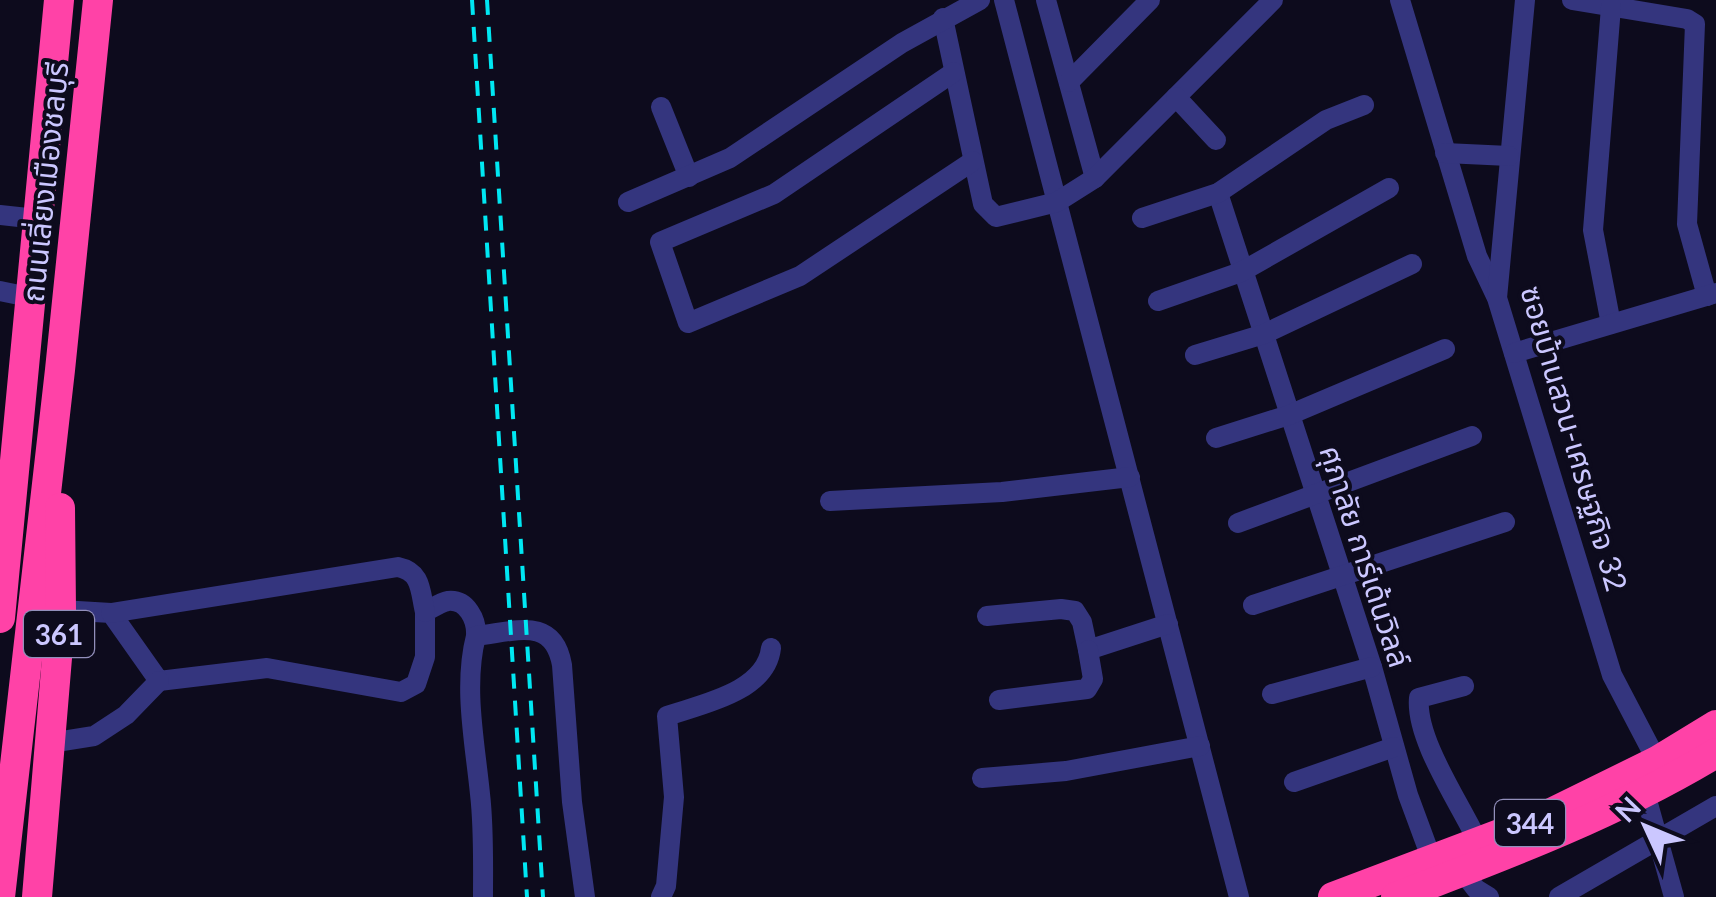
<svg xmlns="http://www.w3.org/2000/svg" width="1716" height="897" font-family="Lato,'Noto Sans Thai',sans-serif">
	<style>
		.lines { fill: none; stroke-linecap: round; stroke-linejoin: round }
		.minor { stroke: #34357e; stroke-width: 20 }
		.highway { stroke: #ff42a7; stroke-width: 30 }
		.rail { stroke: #00e7f2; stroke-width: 4; stroke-dasharray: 15 12; stroke-linecap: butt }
		.labels { text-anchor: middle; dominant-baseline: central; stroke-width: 8; stroke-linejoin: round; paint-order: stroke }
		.shield { fill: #0d0b1d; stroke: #928fbb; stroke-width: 2.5 }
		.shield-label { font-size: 28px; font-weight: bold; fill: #cbc7ff }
		.street-label { font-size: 30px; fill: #cbc7ff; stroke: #0d0b1d }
	</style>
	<rect width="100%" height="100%" fill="#0d0b1d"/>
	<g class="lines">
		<!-- minor -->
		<g class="minor">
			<polyline points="1004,0 1239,897"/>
			<polyline points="1046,0 1095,178"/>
			<polyline points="1400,0 1477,256 1496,296"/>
			<polyline points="1525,0 1497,298 1612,675 1657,761"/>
			<polyline points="1572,0 1687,19 1695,24 1687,224 1707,296"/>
			<polyline points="1611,7 1593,230 1611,324"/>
			<polyline points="943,18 983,204 996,217 1057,202 1095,178 1273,0"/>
			<polyline points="954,72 774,194 660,242 688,323 800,276 973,161"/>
			<polyline points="1069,82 1150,0"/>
			<polyline points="1176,97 1216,140"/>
			<polyline points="661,107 689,177"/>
			<polyline points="1445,153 1509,156"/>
			<polyline points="1218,193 1372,667 1408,795 1432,860"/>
			<polyline points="628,202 730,158 902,43 980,0"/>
			<polyline points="0,215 37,219"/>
			<polyline points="1142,218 1218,193 1326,120 1364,105"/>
			<polyline points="0,291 29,297"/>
			<polyline points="1158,301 1241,272 1389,188"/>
			<polyline points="1514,353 1716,293"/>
			<polyline points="1195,355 1264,334 1412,264"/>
			<polyline points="1216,438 1289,415 1445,349"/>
			<polyline points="830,501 1002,492 1130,477"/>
			<polyline points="1238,523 1472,436"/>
			<polyline points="1253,605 1505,522"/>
			<path d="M 61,610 L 111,613 L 159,681 L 267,668 L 401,692 L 416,684 L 425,657 L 425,612 C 431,609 441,602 448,601 C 467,599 477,620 476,636"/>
			<path d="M 111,613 L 398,567 C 422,572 420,591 425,612"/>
			<polyline points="987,616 1061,609 1075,611 1082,622 1088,650 1168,624"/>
			<path d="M 1464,686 L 1419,698 C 1415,739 1460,803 1478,842"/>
			<polyline points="1272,694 1372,667"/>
			<polyline points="999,700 1087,689 1093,679 1088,650"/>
			<polyline points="50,743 94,736 126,715 159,681"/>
			<polyline points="982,778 1066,771 1200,746"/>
			<polyline points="1294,782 1394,747"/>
			<polyline points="1645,793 1674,897"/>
			<polyline points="1463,872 1476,889 1489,897"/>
			<path d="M 483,897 C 483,863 484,828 480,794 C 475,743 463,686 476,636 C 514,632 553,615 562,665 L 572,802 L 585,897"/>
			<path d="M 661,897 L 666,886 L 674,797 L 667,716 C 702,704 766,692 771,648"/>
			<polyline points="1559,897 1716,806"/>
		</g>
		<!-- highway -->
		<g class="highway">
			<polyline points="0,618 59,0"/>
			<polyline points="0,897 60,370 98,0"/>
			<polyline points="37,897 61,610 60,508"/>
			<polyline points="1333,897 1537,820 1657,761 1716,725"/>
			<path d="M 1396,897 C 1506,855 1615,814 1716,753"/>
		</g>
		<!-- rail -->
		<g class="rail">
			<polyline points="472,0 527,897"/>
			<polyline points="487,0 543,897"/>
		</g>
	</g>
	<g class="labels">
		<!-- shield labels -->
		<g class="shield">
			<rect x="24" y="611" width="70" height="46" rx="8"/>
			<rect x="1495" y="800" width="70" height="46" rx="8"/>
		</g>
		<g class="shield-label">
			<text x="59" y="634">361</text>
			<text x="1530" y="823">344</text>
		</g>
		<!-- street labels -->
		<g class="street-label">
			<text transform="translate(44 182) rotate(-84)">ถนนเลี่ยงเมืองชลบุรี</text>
			<text transform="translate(1575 438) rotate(74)">ซอยบ้านสวน-เศรษฐกิจ 32</text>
			<text transform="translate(1366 556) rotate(72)">ศุภาลัย การ์เด้นวิลล์</text>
		</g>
	</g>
	<!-- north arrow -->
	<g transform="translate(1646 827) rotate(314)" stroke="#0d0b1d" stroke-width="8" paint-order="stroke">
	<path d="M0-8L18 38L0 25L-18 38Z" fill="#cbc7ff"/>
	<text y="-15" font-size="28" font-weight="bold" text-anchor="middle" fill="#cbc7ff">N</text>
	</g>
</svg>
